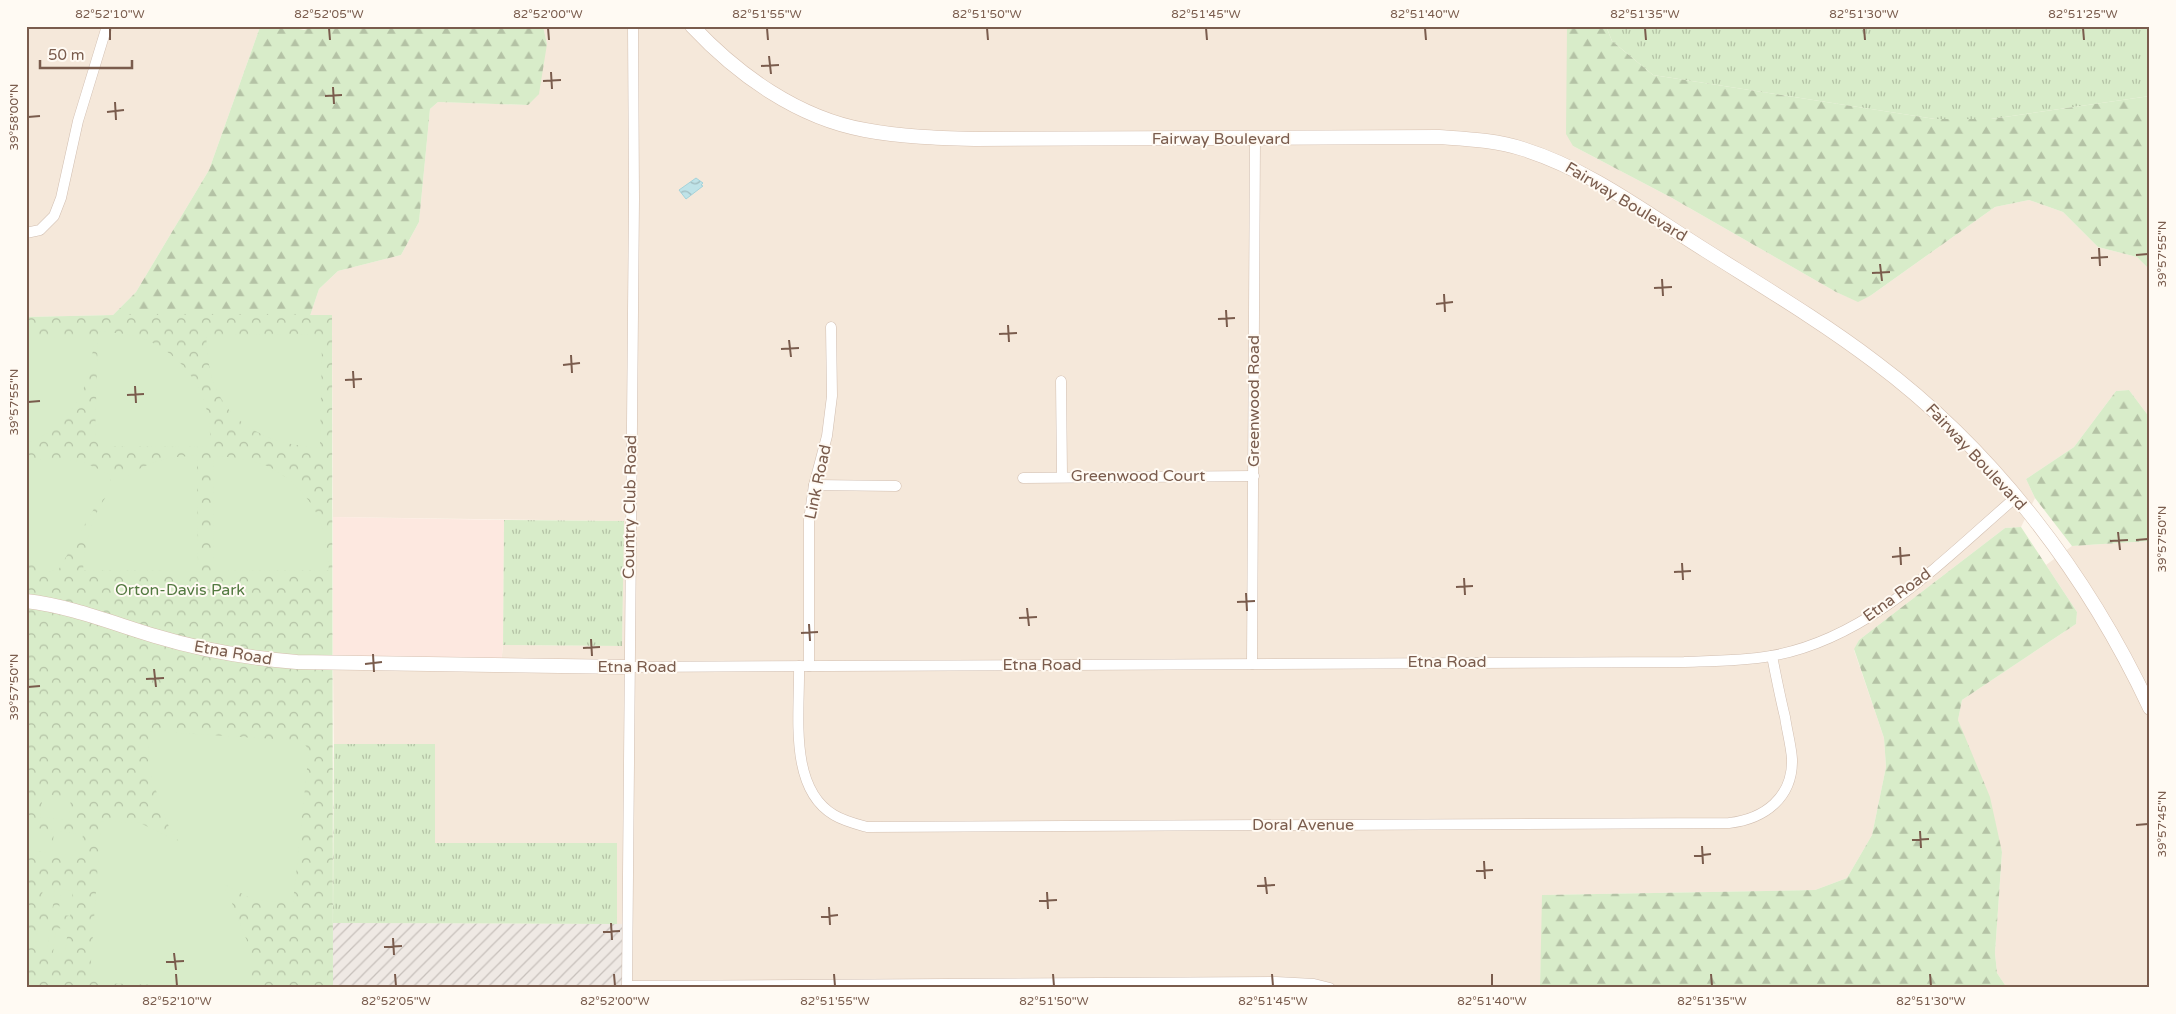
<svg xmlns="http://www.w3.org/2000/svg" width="2176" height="1014" font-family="'Varela Round',sans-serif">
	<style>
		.residential { fill: #f5e8da }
		.commercial { fill: #fde8e0 }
		.industrial { fill: url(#industrial-furrows) }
		.grass { fill: url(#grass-tufts) }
		.forest { fill: url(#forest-firs) }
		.park { fill: url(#park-crowns) }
		.pitch { fill: #d8ecc9 }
		.water { fill: url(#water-waves); stroke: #a5d3da }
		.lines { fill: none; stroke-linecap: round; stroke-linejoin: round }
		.street-casing { stroke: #d1beb0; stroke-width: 11 }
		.secondary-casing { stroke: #d6c0b0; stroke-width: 15 }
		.street { stroke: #fff; stroke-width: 10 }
		.secondary { stroke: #fff; stroke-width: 14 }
		.ticks { fill: none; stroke: #7a5c4d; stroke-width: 2 }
		.labels { text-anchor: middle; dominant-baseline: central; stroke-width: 4; stroke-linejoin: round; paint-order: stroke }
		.street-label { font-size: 16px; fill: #7a5c4d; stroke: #fffaf3 }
		.park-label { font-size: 16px; fill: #537a41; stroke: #fffaf3 }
		.neatline { fill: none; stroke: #7a5c4d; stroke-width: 2 }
		.ticks-label { font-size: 12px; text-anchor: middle; fill: #7a5c4d }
	</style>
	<defs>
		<pattern id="industrial-furrows" width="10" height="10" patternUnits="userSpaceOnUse" patternTransform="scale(1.25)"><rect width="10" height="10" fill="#efe9e4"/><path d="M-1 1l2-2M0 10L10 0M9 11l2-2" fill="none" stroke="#c7c0bb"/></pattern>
		<pattern id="grass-tufts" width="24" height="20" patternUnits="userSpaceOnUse" patternTransform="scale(1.25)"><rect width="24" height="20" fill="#d8ecc9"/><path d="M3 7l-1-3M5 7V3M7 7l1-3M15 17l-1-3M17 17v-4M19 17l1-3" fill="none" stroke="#b4c2a5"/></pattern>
		<pattern id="forest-firs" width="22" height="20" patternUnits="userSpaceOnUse" patternTransform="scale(1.25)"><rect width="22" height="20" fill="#d8ecc9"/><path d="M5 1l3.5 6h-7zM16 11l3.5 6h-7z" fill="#b4c2a5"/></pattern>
		<pattern id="park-crowns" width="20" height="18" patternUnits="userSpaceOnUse" patternTransform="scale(1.25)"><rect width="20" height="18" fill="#d8ecc9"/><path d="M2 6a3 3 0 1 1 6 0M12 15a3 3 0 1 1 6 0" fill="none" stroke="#b4c2a5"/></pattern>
		<pattern id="water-waves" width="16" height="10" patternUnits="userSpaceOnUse" patternTransform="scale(1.25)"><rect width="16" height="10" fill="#bfe3e8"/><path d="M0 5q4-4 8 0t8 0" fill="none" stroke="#a0bbbe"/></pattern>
	</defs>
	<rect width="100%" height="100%" fill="#fdf6ec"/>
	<!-- residential -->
	<g class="residential">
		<polygon points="26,26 262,26 260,27 209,170 136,292 113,315 26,317"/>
		<polygon points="543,26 1567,26 1573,146 1672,198 1836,292 1857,301 1870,296 1995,207 2029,200 2063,212 2098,247 2137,257 2150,270 2150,418 2129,390 2116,391 2074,447 2026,479 2035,498 2021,527 2005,528 1859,640 1854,650 1884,738 1886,767 1872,835 1847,878 1815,890 1543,895 1540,988 629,988 629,924 617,924 617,844 435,843 435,744 334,744 333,664 501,665 503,645 622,646 623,521 333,517 332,315 310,316 319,289 338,271 401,255 419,222 430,109 438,102 528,105 547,44"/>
		<polygon points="2150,541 2150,988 2007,988 1997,973 1995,953 2002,852 1958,720 1962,700 2076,624 2077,612 2046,565 2072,546"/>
	</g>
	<!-- commercial -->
	<polygon class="commercial" points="333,517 504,520 503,645 501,665 333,664"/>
	<!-- industrial -->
	<polygon class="industrial" points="333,923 629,924 629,988 333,988"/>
	<!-- grass -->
	<g class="grass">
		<polygon points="1606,26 2150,26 2150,96 1991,119 1935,119 1653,75 1612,41"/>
		<polygon points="504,520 624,521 622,646 503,645"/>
		<polygon points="334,744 435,744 435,843 617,843 617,924 333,923"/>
	</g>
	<!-- forest -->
	<g class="forest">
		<polygon points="284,26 304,30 317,26 543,26 547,44 539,94 528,105 438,102 430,109 419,222 401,255 338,271 319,289 310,316 113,315 136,292 209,170 260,27"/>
		<polygon points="1567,26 1606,26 1612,41 1653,75 1935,119 1991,119 2150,96 2150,270 2137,257 2098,247 2063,212 2029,200 1995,207 1870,296 1858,302 1836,292 1672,198 1573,146 1566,134"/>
		<polygon points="2129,390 2150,418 2150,541 2072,546 2035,498 2026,479 2074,447 2116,391"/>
		<polygon points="2021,527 2077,612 2076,624 1962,700 1958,720 1990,797 2002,852 1995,953 1997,973 2007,988 1540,988 1542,895 1815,890 1847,878 1872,835 1886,767 1884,738 1854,649 1859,640 2005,528"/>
	</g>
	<!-- park -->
	<polygon class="park" points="113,315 332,315 333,988 26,988 26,317"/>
	<!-- pitch -->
	<g class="pitch">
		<path d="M 98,331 C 116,333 135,334 151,342 C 180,356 203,384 208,416 C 210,426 210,437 211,447 L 103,446 L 95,438 Z"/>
		<path d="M 314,334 L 322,341 L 320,448 C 268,445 219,423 209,365 C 207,355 207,345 206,335 Z"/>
		<path d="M 26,337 L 94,338 C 91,385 74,427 26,443 Z"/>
		<path d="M 197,455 L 198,563 L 191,571 L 83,570 C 87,516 107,476 162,460 C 173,456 186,457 197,455 Z"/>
		<path d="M 214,456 C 232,457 251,459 267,466 C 296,480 320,507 325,539 C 327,549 328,560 329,570 L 221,571 L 213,563 Z"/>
		<polygon points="57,458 83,462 113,476 59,569 49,572 26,559 26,461"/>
		<polygon points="149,731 302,741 309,750 293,903 254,900 220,882 228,893 251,951 251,988 98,983 90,975 101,821 140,823 179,842 169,827 148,768"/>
		<polygon points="43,794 71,798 69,820 40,817"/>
		<polygon points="26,827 52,830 50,853 26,850"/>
		<polygon points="54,831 83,834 80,857 52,853"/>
		<polygon points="43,887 55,888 52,913 40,912"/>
		<polygon points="62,889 73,891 70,916 58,914"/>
		<polygon points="38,925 50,927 47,951 35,950"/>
		<polygon points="56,928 68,929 65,954 53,953"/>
	</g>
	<!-- water -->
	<polygon class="water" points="696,178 703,183 701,185 703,186 686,199 679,190"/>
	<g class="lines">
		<defs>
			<g id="street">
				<polyline points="26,233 40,230 54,216 61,198 78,121 107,26"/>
				<polyline points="1061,381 1062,476"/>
				<polyline points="1023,478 1254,476"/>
				<polyline points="814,485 896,486"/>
				<polyline points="1252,664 1255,139"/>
				<path d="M 799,666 C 800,713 788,788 834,815 C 844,821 856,824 867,827 L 1729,823 C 1764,819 1793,798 1792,759 C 1791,745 1787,731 1785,717 C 1780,697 1776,676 1772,656"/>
				<polyline points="809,666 809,520 814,485 827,436 832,396 831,327"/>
				<path d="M 629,667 L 1684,662 C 1713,661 1742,661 1771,656 C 1869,639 1943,560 2015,498"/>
				<polyline points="627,986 1276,982 1314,984 1330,988"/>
				<polyline points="627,988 634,199 633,26"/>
			</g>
			<g id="secondary">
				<path d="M 692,26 C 738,75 798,118 865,130 C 902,137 939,138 975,139 L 1439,137 C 1467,139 1496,140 1523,149 C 1590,170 1646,213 1705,250 C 1762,286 1821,321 1875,362 C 1994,451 2087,574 2150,708"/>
				<path d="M 26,601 C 70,606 112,623 155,636 C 201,650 248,658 297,662 L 629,667"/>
			</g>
		</defs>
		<!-- street casing -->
		<use href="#street" class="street-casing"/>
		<!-- secondary casing -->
		<use href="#secondary" class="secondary-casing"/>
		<!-- street -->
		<use href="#street" class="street"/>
		<!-- secondary -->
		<use href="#secondary" class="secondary"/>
	</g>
	<!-- ticks -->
	<path class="ticks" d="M 110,28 L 110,40M 329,28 L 330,40M 548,28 L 549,40M 767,28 L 768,40M 987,28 L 988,40M 1206,28 L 1207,40M 1425,28 L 1426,40M 1645,28 L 1646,40M 1864,28 L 1865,40M 2083,28 L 2084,40M 769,56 L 771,74M 761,66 L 779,65M 551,72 L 552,89M 543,81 L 561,80M 333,87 L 334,104M 325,96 L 342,95M 115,102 L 116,120M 107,112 L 124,110M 28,117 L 40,116M 2099,248 L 2100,266M 2136,255 L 2148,254M 2091,258 L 2108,257M 1880,264 L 1882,281M 1872,273 L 1890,272M 1662,279 L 1663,296M 1654,288 L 1672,287M 1444,294 L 1445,312M 1436,304 L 1453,302M 1226,310 L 1227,327M 1218,319 L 1235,318M 1008,325 L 1009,342M 999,334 L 1017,333M 789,340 L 791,357M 781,349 L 799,348M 571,355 L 572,373M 563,365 L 580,363M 353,371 L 354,388M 345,380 L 362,379M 135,386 L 136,403M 127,395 L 144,394M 28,402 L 40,401M 2118,532 L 2120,550M 2136,540 L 2148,539M 2110,541 L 2128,540M 1900,547 L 1901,565M 1892,557 L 1910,555M 1682,563 L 1683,580M 1674,572 L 1691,571M 1464,578 L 1465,595M 1456,587 L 1473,586M 1246,593 L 1247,611M 1237,602 L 1255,601M 1027,608 L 1029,626M 1019,618 L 1037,617M 809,624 L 810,641M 801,633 L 818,632M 591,639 L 592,656M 583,648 L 600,647M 373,654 L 374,672M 365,664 L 382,662M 154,669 L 156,687M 146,679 L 164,678M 28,687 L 40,686M 2136,825 L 2148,824M 1920,831 L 1921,848M 1912,840 L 1929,839M 1702,846 L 1703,864M 1694,856 L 1711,854M 1484,861 L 1485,879M 1476,871 L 1493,870M 1265,877 L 1267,894M 1257,886 L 1275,885M 1047,892 L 1048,909M 1039,901 L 1057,900M 829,907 L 830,925M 821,917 L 838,915M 611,923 L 612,940M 603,932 L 620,931M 393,938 L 394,955M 384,947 L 402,946M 174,953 L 176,970M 166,962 L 184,961M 176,974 L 177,986M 395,974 L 396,986M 614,974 L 615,986M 834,974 L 835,986M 1053,974 L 1054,986M 1272,974 L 1273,986M 1492,974 L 1492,986M 1711,974 L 1712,986M 1930,974 L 1931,986"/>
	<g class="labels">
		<!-- street labels -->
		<g class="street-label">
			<text x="1221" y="139">Fairway Boulevard</text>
			<text transform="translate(1626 202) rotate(31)">Fairway Boulevard</text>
			<text transform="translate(1254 401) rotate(-90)">Greenwood Road</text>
			<text transform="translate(1976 457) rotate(47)">Fairway Boulevard</text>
			<text x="1138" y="476">Greenwood Court</text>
			<text transform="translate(818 482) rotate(-78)">Link Road</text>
			<text transform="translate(630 507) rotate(-89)">Country Club Road</text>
			<text transform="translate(1897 595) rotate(-36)">Etna Road</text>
			<text transform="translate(233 653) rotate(10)">Etna Road</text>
			<text x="1447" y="662">Etna Road</text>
			<text x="1042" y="665">Etna Road</text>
			<text x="637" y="667">Etna Road</text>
			<text x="1303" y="825">Doral Avenue</text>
		</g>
		<!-- park labels -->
		<g class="park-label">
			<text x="180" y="590">Orton-Davis Park</text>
		</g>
	</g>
	<!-- border -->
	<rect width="2176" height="1014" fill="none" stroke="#fffaf3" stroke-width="55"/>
	<!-- scale -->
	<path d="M40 60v8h92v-8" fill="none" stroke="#7a5c4d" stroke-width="2.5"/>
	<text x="48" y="60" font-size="15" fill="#7a5c4d" stroke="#fffaf3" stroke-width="4" paint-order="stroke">50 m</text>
	<rect x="28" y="28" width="2120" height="958" class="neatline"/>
	<g class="ticks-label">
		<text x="110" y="18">82°52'10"W</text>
		<text x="329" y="18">82°52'05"W</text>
		<text x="548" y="18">82°52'00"W</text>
		<text x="767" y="18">82°51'55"W</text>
		<text x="987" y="18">82°51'50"W</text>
		<text x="1206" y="18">82°51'45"W</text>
		<text x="1425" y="18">82°51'40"W</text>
		<text x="1645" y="18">82°51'35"W</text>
		<text x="1864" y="18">82°51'30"W</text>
		<text x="2083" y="18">82°51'25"W</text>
		<text transform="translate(14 117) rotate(-90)" y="4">39°58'00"N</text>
		<text transform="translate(2162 254) rotate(-90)" y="4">39°57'55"N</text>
		<text transform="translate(14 402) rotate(-90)" y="4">39°57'55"N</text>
		<text transform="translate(2162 539) rotate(-90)" y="4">39°57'50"N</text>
		<text transform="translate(14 687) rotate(-90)" y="4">39°57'50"N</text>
		<text transform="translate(2162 824) rotate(-90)" y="4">39°57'45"N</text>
		<text x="177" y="1005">82°52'10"W</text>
		<text x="396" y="1005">82°52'05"W</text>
		<text x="615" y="1005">82°52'00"W</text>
		<text x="835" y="1005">82°51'55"W</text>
		<text x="1054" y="1005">82°51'50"W</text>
		<text x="1273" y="1005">82°51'45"W</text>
		<text x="1492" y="1005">82°51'40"W</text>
		<text x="1712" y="1005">82°51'35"W</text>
		<text x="1931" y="1005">82°51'30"W</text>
	</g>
</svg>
